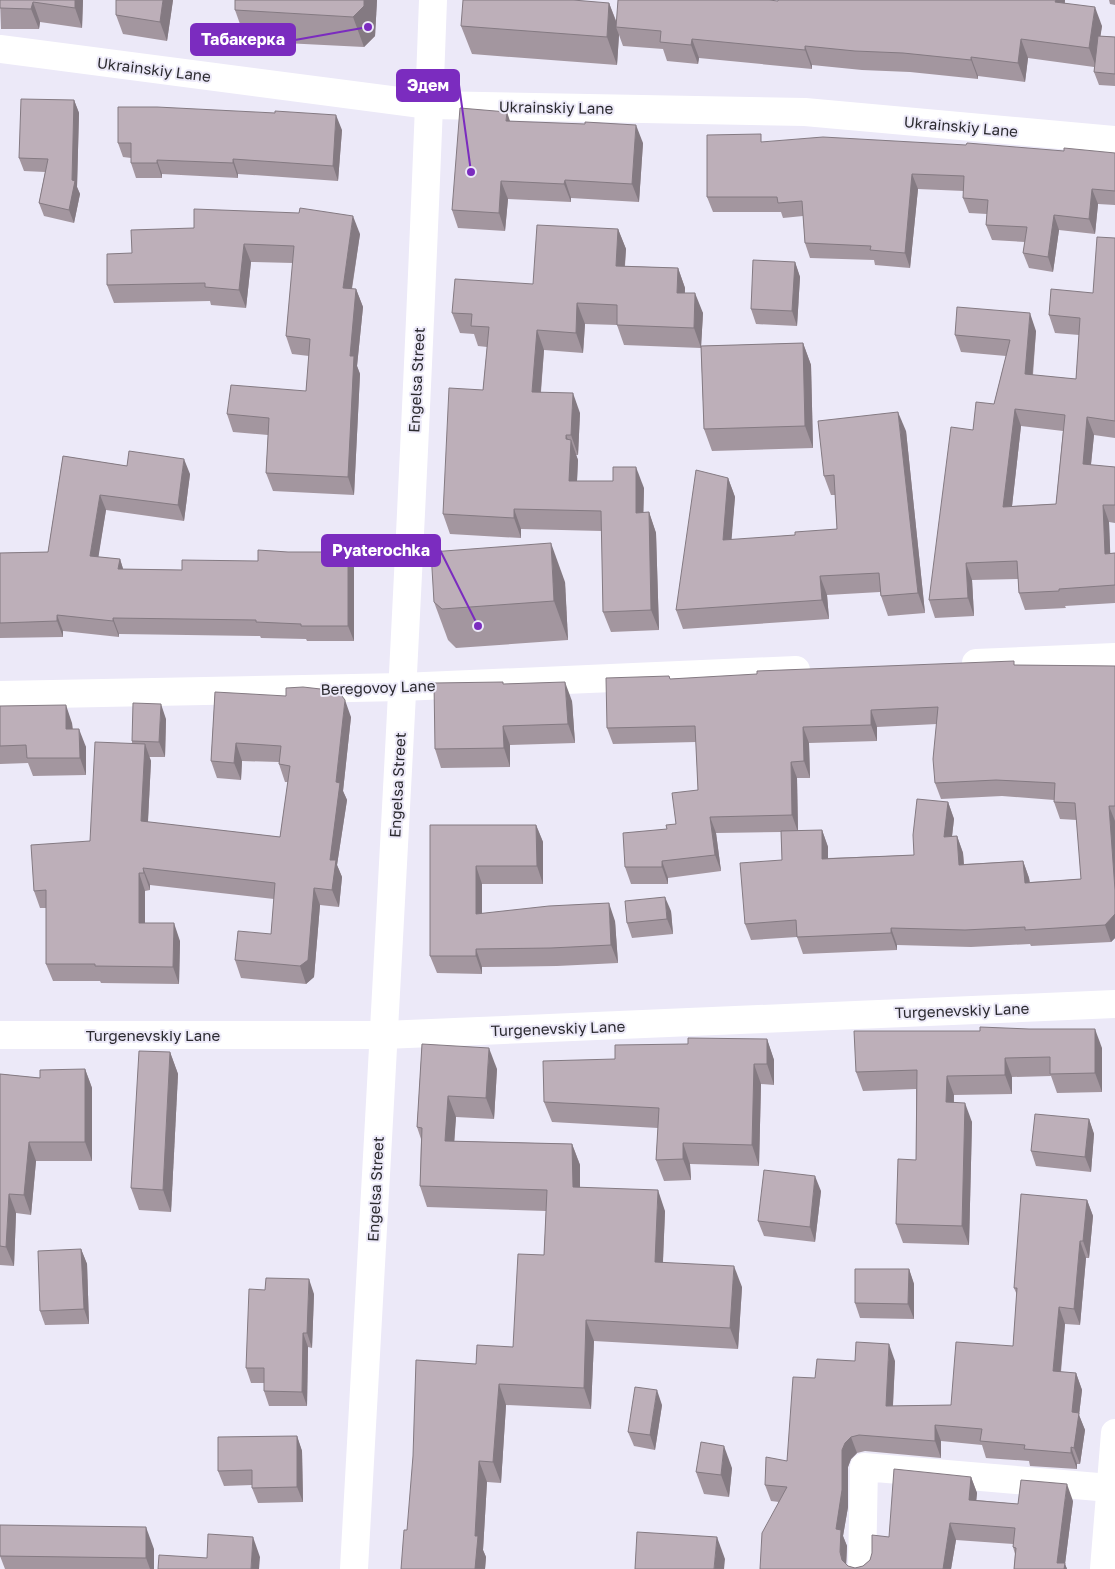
<svg xmlns="http://www.w3.org/2000/svg" width="1115" height="1569" font-family="'Golos Text',sans-serif">
	<style>
		.lines { fill: none; stroke-linecap: round; stroke-linejoin: round }
		.minor { stroke: #fff; stroke-width: 28 }
		.wall { fill: #a3969f; fill-rule: evenodd }
		.shaded-wall { fill: #847a82 }
		.building { fill: #bdafb9; stroke: #847a82; fill-rule: evenodd }
		.labels { text-anchor: middle; dominant-baseline: central; stroke-width: 4; stroke-linejoin: round; paint-order: stroke }
		.street-label { font-size: 15px; fill: #2b2a2f; stroke: #ece9f8 }
		.leader { fill: none; stroke: #7b2cbf; stroke-width: 2 }
		.callout-dot { fill: #7b2cbf; stroke: #ece9f8; stroke-width: 2 }
		.callout { fill: #7b2cbf; stroke: #7b2cbf; stroke-width: 2 }
		.callout-label { font-size: 16px; text-anchor: middle; font-weight: bold; fill: #fff }
	</style>
	<rect width="100%" height="100%" fill="#ece9f8"/>
	<g class="lines">
		<!-- minor -->
		<g class="minor">
			<polyline points="0,49 429,105 805,112 1115,140"/>
			<polyline points="976,663 1115,657"/>
			<polyline points="0,695 402,687 796,670"/>
			<polyline points="0,1035 384,1035 1115,1004"/>
			<path d="M 354,1569 C 383,1046 414,523 433,0"/>
			<polyline points="862,1569 864,1467 1110,1488"/>
			<polyline points="1104,1569 1115,1433"/>
		</g>
	</g>
	<!-- wall -->
	<g class="wall">
		<polygon points="0,0 83,0 82,28 40,22 39,29 1,29"/>
		<polygon points="173,0 167,41 123,34 116,15"/>
		<polygon points="235,0 377,0 375,36 364,47 246,41 235,10"/>
		<polygon points="778,0 1065,0 1065,3 1102,26 1100,36 1115,37 1115,86 1099,85 1094,72 1094,67 1028,58 1025,82 978,76 978,79 910,72 862,70 812,65 812,69 699,58 698,64 667,61 663,49 623,46 619,35 617,65 472,54 461,26 609,3 617,23 778,1"/>
		<polygon points="1109,0 1115,0 1115,5 1110,4"/>
		<polygon points="74,100 79,113 77,187 80,194 74,223 44,216 39,203 45,172 24,171 19,158"/>
		<polygon points="510,121 643,143 639,202 571,198 571,202 508,199 505,231 458,228 452,210"/>
		<polygon points="342,130 338,181 238,174 238,178 162,174 162,178 136,178 131,163 131,158 123,157 118,143"/>
		<polygon points="764,142 1115,153 1115,205 1098,204 1095,234 1059,230 1053,272 1029,268 1023,253 1025,242 992,240 986,225 987,214 969,213 963,198 964,191 918,189 910,268 875,265 874,260 810,258 805,243 803,216 783,218 781,212 713,212 707,197"/>
		<polygon points="618,229 626,249 625,266 678,268 685,288 685,293 703,313 701,346 803,343 811,365 813,448 712,451 704,429 701,348 624,345 617,325 585,324 583,353 544,350 541,392 580,413 578,455 576,455 578,460 577,481 644,488 643,513 649,512 656,533 659,630 611,632 603,612 602,531 521,529 521,538 450,534 443,514 483,390 487,347 478,346 474,334 460,333 452,313 533,284"/>
		<polygon points="360,234 352,289 356,289 363,307 357,366 360,374 354,495 273,491 266,473 268,435 233,432 227,414 306,391 309,356 292,354 286,336 293,263 251,262 246,308 211,305 210,301 114,303 107,285 132,253"/>
		<path d="M 1115,238 L 1115,438 L 1094,435 L 1091,465 L 1115,467 L 1115,523 L 1109,522 L 1110,554 L 1115,553 L 1115,603 L 1065,606 L 1066,608 L 1025,610 L 1019,593 L 1018,579 L 972,580 L 974,616 L 935,618 L 929,600 L 973,430 L 994,404 L 1006,356 L 961,352 L 955,335 L 1036,331 L 1033,375 L 1076,379 L 1079,335 L 1055,333 L 1049,315 L 1093,293 ZM 1021,426 L 1063,431 L 1056,504 L 1012,506 Z"/>
		<polygon points="795,262 800,277 797,326 756,324 751,309"/>
		<polygon points="906,431 925,613 888,616 881,596 880,592 827,595 829,619 683,629 676,610 728,478 735,497 731,540 795,535 837,529 835,495 831,495 824,476"/>
		<polygon points="63,456 127,466 190,474 184,521 106,510 98,557 120,559 123,569 182,570 258,561 288,552 348,552 354,567 354,641 307,641 306,639 261,638 260,636 119,634 119,637 63,631 63,637 0,638 0,553 48,552"/>
		<polygon points="565,582 568,640 456,648 448,640 434,602"/>
		<path d="M 1015,665 L 1115,666 L 1115,938 L 1111,942 L 1031,946 L 1030,944 L 971,947 L 897,945 L 897,950 L 803,954 L 797,937 L 751,940 L 745,924 L 782,860 L 781,832 L 716,833 L 721,871 L 668,878 L 668,884 L 631,884 L 625,867 L 667,829 L 676,824 L 698,790 L 696,742 L 613,744 L 607,728 L 671,679 ZM 937,724 L 935,783 L 941,799 L 1002,796 L 1054,800 L 1054,802 L 1060,819 L 1077,820 L 1081,879 L 1030,882 L 1029,878 L 1023,861 L 964,864 L 963,853 L 957,836 L 952,836 L 954,819 L 948,802 L 914,855 L 828,858 L 828,847 L 822,830 L 798,831 L 797,778 L 810,778 L 809,743 L 877,741 L 877,727 Z"/>
		<polygon points="503,682 503,684 572,701 575,743 510,745 510,767 441,768 435,749"/>
		<polygon points="215,692 351,717 343,791 347,800 337,865 342,877 339,907 320,905 314,977 306,984 241,978 235,960 271,934 274,899 150,885 150,890 145,891 145,923 180,941 179,984 101,983 100,981 53,981 46,964 46,908 40,908 34,891 90,841 132,743 132,741 166,719 165,757 149,757 151,761 148,822 280,837 288,782 285,782 279,764 279,762 242,761 241,780 217,778 211,761"/>
		<polygon points="0,706 72,723 73,729 86,747 86,775 33,776 28,763 0,764"/>
		<polygon points="430,825 536,825 543,842 543,884 482,884 482,913 615,921 618,963 557,966 482,967 482,974 437,973 430,956"/>
		<polygon points="671,911 673,934 632,938 627,923"/>
		<polygon points="1029,1029 1102,1048 1102,1092 1057,1093 1051,1076 1012,1077 1012,1094 954,1095 954,1102 972,1122 969,1245 903,1243 896,1224 916,1160 916,1089 863,1091 856,1072 980,1031"/>
		<polygon points="767,1039 774,1060 774,1085 761,1084 759,1166 690,1164 691,1180 664,1181 656,1160 658,1128 552,1122 544,1102 615,1059 688,1044"/>
		<polygon points="422,1044 497,1069 494,1119 456,1117 454,1141 572,1144 580,1165 580,1187 665,1211 663,1262 742,1287 738,1349 594,1341 591,1409 506,1405 501,1483 487,1482 483,1550 486,1557 485,1569 401,1569 407,1530 476,1364 513,1347 544,1255 546,1211 427,1207 420,1186 421,1139 417,1127"/>
		<polygon points="170,1052 178,1074 171,1212 139,1210 131,1188"/>
		<polygon points="85,1069 92,1088 92,1161 36,1161 31,1215 16,1213 14,1266 0,1265 0,1074 40,1078"/>
		<polygon points="1089,1119 1094,1134 1091,1172 1036,1166 1031,1151"/>
		<polygon points="821,1191 815,1242 764,1236 758,1221"/>
		<polygon points="1087,1200 1093,1216 1089,1258 1086,1258 1080,1325 1065,1324 1061,1372 1076,1373 1082,1390 1079,1415 1085,1430 1080,1464 1077,1464 1077,1469 1030,1466 1029,1461 986,1458 982,1445 941,1441 941,1458 865,1451 857,1453 851,1459 848,1467 848,1507 843,1536 847,1546 846,1564 848,1566 855,1568 863,1566 870,1560 889,1537 971,1477 977,1493 976,1500 1018,1504 1073,1501 1065,1564 1067,1569 1014,1569 1015,1554 1013,1547 1013,1544 956,1540 951,1569 760,1569 779,1502 771,1501 765,1485 787,1461 815,1378 855,1361 895,1361 893,1406 951,1405 1013,1346 1017,1295 1014,1288"/>
		<polygon points="81,1249 87,1264 89,1324 45,1325 40,1311"/>
		<polygon points="909,1269 914,1284 914,1319 860,1318 855,1303"/>
		<polygon points="314,1294 312,1348 308,1347 307,1406 269,1406 264,1391 264,1383 251,1383 246,1368"/>
		<polygon points="662,1405 655,1450 634,1446 628,1432"/>
		<polygon points="297,1436 302,1451 303,1502 258,1503 252,1488 252,1485 224,1486 218,1471"/>
		<polygon points="732,1468 729,1497 704,1494 696,1472"/>
		<polygon points="154,1549 154,1569 5,1569 0,1556"/>
	</g>
	<!-- shaded-wall -->
	<g class="shaded-wall">
		<polygon points="75,0 83,0 82,28 75,8"/>
		<polygon points="163,0 173,0 167,41 160,22"/>
		<polygon points="364,0 377,0 375,36 364,47 353,17"/>
		<polygon points="1056,0 1065,0 1062,21 1055,2"/>
		<polygon points="33,2 40,22 39,29 31,9"/>
		<polygon points="609,3 618,27 616,27 619,35 617,65 607,37"/>
		<polygon points="1095,7 1102,26 1096,67 1089,48"/>
		<polygon points="692,39 699,58 698,64 691,45"/>
		<polygon points="1021,39 1028,58 1025,82 1018,63"/>
		<polygon points="805,46 812,65 812,69 805,50"/>
		<polygon points="971,57 978,76 978,79 971,60"/>
		<polygon points="74,100 79,113 77,187 80,194 74,223 69,210 72,180"/>
		<polygon points="507,112 513,130 506,121"/>
		<polygon points="336,115 342,130 338,181 333,166"/>
		<polygon points="636,125 643,143 639,202 632,184"/>
		<polygon points="233,159 238,174 238,178 233,163"/>
		<polygon points="157,160 162,174 162,178 157,163"/>
		<polygon points="912,174 918,189 910,268 905,253"/>
		<polygon points="565,180 571,198 571,202 564,184"/>
		<polygon points="501,181 508,199 505,231 499,213"/>
		<polygon points="1092,189 1098,204 1095,234 1089,219"/>
		<polygon points="1054,215 1059,230 1053,272 1048,257"/>
		<polygon points="353,216 360,234 349,306 343,288"/>
		<polygon points="618,229 626,249 623,286 616,266"/>
		<polygon points="244,244 251,262 246,308 239,290"/>
		<polygon points="795,262 800,277 797,326 792,311"/>
		<polygon points="678,268 685,288 684,313 677,293"/>
		<polygon points="356,289 363,307 357,366 360,374 354,495 348,477 350,356"/>
		<polygon points="695,293 703,313 701,348 694,328"/>
		<polygon points="577,303 585,324 583,353 576,333"/>
		<polygon points="1030,313 1036,331 1031,392 1025,374"/>
		<polygon points="537,330 544,350 539,412 532,392"/>
		<polygon points="803,343 811,365 813,448 805,426"/>
		<polygon points="573,393 580,413 578,455 571,435"/>
		<polygon points="1015,409 1021,426 1010,524 1003,507"/>
		<polygon points="898,412 906,431 925,613 918,593"/>
		<polygon points="1087,417 1094,435 1089,482 1083,464"/>
		<polygon points="566,435 571,447 571,440 578,460 576,501 569,481"/>
		<polygon points="184,459 190,474 184,521 178,505"/>
		<polygon points="636,467 644,488 643,533 636,513"/>
		<polygon points="728,478 735,497 730,559 723,540"/>
		<polygon points="100,495 106,510 96,572 90,556"/>
		<polygon points="1103,505 1109,522 1111,572 1105,554"/>
		<polygon points="514,509 521,529 521,538 514,518"/>
		<polygon points="649,512 656,533 659,630 651,610"/>
		<polygon points="551,543 565,582 568,640 554,601"/>
		<polygon points="348,552 354,567 354,641 348,626"/>
		<polygon points="120,559 125,575 118,569"/>
		<polygon points="966,563 972,580 974,616 968,598"/>
		<polygon points="820,576 827,595 829,619 822,600"/>
		<polygon points="57,615 63,631 63,637 57,621"/>
		<polygon points="113,618 119,634 119,637 113,621"/>
		<polygon points="565,682 572,701 575,743 568,724"/>
		<polygon points="345,700 351,717 343,791 347,800 337,865 342,877 339,907 332,890 330,860 336,782"/>
		<polygon points="161,704 166,719 165,757 159,742"/>
		<polygon points="66,705 72,723 73,747 66,729"/>
		<polygon points="871,710 877,727 877,741 871,725"/>
		<polygon points="503,726 510,745 510,767 504,748"/>
		<polygon points="803,727 809,743 810,778 804,761"/>
		<polygon points="79,729 86,747 86,775 80,758"/>
		<polygon points="236,743 242,761 241,780 234,763"/>
		<polygon points="145,744 151,761 147,838 141,821"/>
		<polygon points="791,762 797,778 798,832 792,815"/>
		<polygon points="948,802 954,819 950,853 944,837"/>
		<polygon points="1109,806 1115,821 1115,890"/>
		<polygon points="710,817 716,833 721,871 715,855"/>
		<polygon points="536,825 543,842 543,884 537,866"/>
		<polygon points="822,830 828,847 828,875 822,859"/>
		<polygon points="957,836 963,853 965,881 959,865"/>
		<polygon points="662,861 668,878 668,884 662,867"/>
		<polygon points="1023,861 1029,878 1031,899 1025,883"/>
		<polygon points="476,866 482,884 482,931 476,914"/>
		<polygon points="143,868 150,885 150,890 144,873"/>
		<polygon points="139,873 145,891 145,940 139,923"/>
		<polygon points="314,888 320,905 314,977 306,984 300,966"/>
		<polygon points="665,897 671,911 673,934 667,919"/>
		<polygon points="609,903 615,921 618,963 611,945"/>
		<polygon points="1115,914 1115,938 1111,942 1105,925"/>
		<polygon points="174,923 180,941 179,984 173,967"/>
		<polygon points="891,928 897,945 897,950 891,933"/>
		<polygon points="476,949 482,967 482,974 476,956"/>
		<polygon points="1095,1029 1102,1048 1102,1092 1095,1073"/>
		<polygon points="767,1039 774,1060 774,1085 767,1064"/>
		<polygon points="489,1048 497,1069 494,1119 486,1098"/>
		<polygon points="170,1052 178,1074 171,1212 163,1190"/>
		<polygon points="1005,1058 1012,1077 1012,1094 1005,1075"/>
		<polygon points="754,1064 761,1084 759,1166 752,1145"/>
		<polygon points="85,1069 92,1088 92,1161 85,1142"/>
		<polygon points="947,1076 954,1095 953,1121 946,1102"/>
		<polygon points="448,1096 456,1117 453,1161 445,1141"/>
		<polygon points="965,1103 972,1122 969,1245 962,1226"/>
		<polygon points="1089,1119 1094,1134 1091,1172 1085,1157"/>
		<polygon points="29,1142 36,1161 31,1215 24,1195"/>
		<polygon points="683,1143 690,1164 691,1180 683,1159"/>
		<polygon points="572,1144 580,1165 580,1208 573,1187"/>
		<polygon points="815,1176 821,1191 815,1242 810,1227"/>
		<polygon points="658,1190 665,1211 662,1282 655,1262"/>
		<polygon points="9,1194 16,1213 14,1266 6,1247"/>
		<polygon points="1087,1200 1093,1216 1089,1258 1083,1241"/>
		<polygon points="1080,1241 1086,1258 1080,1325 1074,1309"/>
		<polygon points="81,1249 87,1264 89,1324 84,1309"/>
		<polygon points="734,1266 742,1287 738,1349 730,1328"/>
		<polygon points="909,1269 914,1284 914,1319 908,1304"/>
		<polygon points="309,1279 314,1294 312,1348 307,1333"/>
		<polygon points="1059,1307 1065,1324 1059,1388 1053,1371"/>
		<polygon points="586,1320 594,1341 591,1409 584,1388"/>
		<polygon points="303,1333 308,1347 307,1406 302,1392"/>
		<polygon points="889,1344 895,1361 892,1422 886,1406"/>
		<polygon points="1076,1373 1082,1390 1079,1415 1085,1430 1080,1464 1074,1448 1072,1412"/>
		<polygon points="499,1384 506,1405 501,1483 493,1462"/>
		<polygon points="657,1390 662,1405 655,1450 650,1435"/>
		<polygon points="935,1425 941,1441 941,1458 935,1441"/>
		<polygon points="297,1436 302,1451 303,1502 297,1487"/>
		<polygon points="851,1437 857,1453 851,1459 848,1467 848,1507 843,1536 847,1546 846,1569 842,1560 836,1529 842,1450 845,1443"/>
		<polygon points="724,1446 732,1468 729,1497 721,1475"/>
		<polygon points="1071,1447 1077,1464 1077,1469 1071,1453"/>
		<polygon points="479,1461 487,1482 483,1550 486,1557 485,1569 475,1569 475,1536"/>
		<polygon points="971,1477 977,1493 975,1516 969,1500"/>
		<polygon points="1067,1484 1073,1501 1065,1564 1067,1569 1059,1569 1057,1563"/>
		<polygon points="950,1523 956,1540 951,1569 943,1569"/>
		<polygon points="146,1527 154,1549 154,1569 150,1569 146,1558"/>
		<polygon points="253,1537 260,1557 259,1569 251,1569"/>
		<polygon points="717,1537 725,1559 724,1569 714,1569"/>
	</g>
	<!-- building -->
	<g class="building">
		<polygon points="0,0 75,0 75,8 33,2 31,9 0,8"/>
		<polygon points="116,0 163,0 160,22 116,15"/>
		<polygon points="235,0 364,0 364,6 353,17 235,10"/>
		<polygon points="463,0 573,0 609,3 607,37 461,26"/>
		<polygon points="618,0 769,0 778,1 778,0 1056,0 1055,2 1095,7 1089,48 1021,39 1018,63 971,57 971,60 903,53 855,51 805,46 805,50 692,39 691,45 660,42 661,31 616,27"/>
		<polygon points="1098,36 1115,37 1115,74 1094,72"/>
		<polygon points="21,99 74,100 72,180 75,181 69,210 39,203 48,159 19,158"/>
		<polygon points="118,107 157,107 275,113 275,111 336,115 333,166 233,159 233,163 157,160 157,163 131,163 131,143 118,143"/>
		<polygon points="460,108 507,112 506,121 585,124 585,122 636,125 632,184 565,180 564,184 501,181 499,213 452,210"/>
		<polygon points="761,134 761,142 823,137 966,145 967,143 1064,151 1064,148 1115,153 1115,191 1092,189 1089,219 1054,215 1048,257 1023,253 1027,227 986,225 988,200 963,198 964,176 912,174 905,253 870,250 871,246 805,243 802,201 778,203 777,197 707,197 707,135"/>
		<polygon points="300,208 353,216 343,288 356,289 350,356 354,356 348,477 266,473 269,418 227,414 231,385 306,391 310,339 286,336 294,246 244,244 239,290 205,287 205,283 107,285 107,254 132,253 131,230 194,228 194,209 299,213"/>
		<polygon points="537,225 618,229 616,266 678,268 677,293 695,293 694,328 617,325 617,305 577,303 576,333 537,330 532,392 573,393 571,435 566,435 566,439 571,440 569,481 613,481 613,467 636,467 636,513 649,512 651,610 603,612 601,511 514,509 514,518 443,514 449,388 483,390 489,327 471,326 472,314 452,313 455,279 533,284"/>
		<path d="M 1097,237 L 1115,238 L 1115,421 L 1087,417 L 1083,464 L 1115,467 L 1115,505 L 1103,505 L 1105,554 L 1115,553 L 1115,585 L 1059,589 L 1059,591 L 1019,593 L 1017,561 L 966,563 L 968,598 L 929,600 L 951,427 L 973,430 L 976,402 L 994,404 L 1010,340 L 955,335 L 957,307 L 1030,313 L 1025,374 L 1076,379 L 1080,318 L 1049,315 L 1051,289 L 1093,293 ZM 1015,409 L 1065,415 L 1056,504 L 1003,507 Z"/>
		<polygon points="753,260 795,262 792,311 751,309"/>
		<polygon points="803,343 805,426 704,429 701,346"/>
		<polygon points="898,412 918,593 881,596 879,573 820,576 822,600 676,610 696,470 728,478 723,540 795,535 795,532 837,529 834,475 824,476 818,421"/>
		<polygon points="129,451 184,459 178,505 100,495 90,556 120,559 118,569 182,570 182,560 258,561 258,550 288,552 348,552 348,626 301,626 301,624 256,622 256,620 113,618 113,621 57,615 57,621 0,623 0,553 48,552 63,456 127,466"/>
		<polygon points="551,543 554,601 442,609 434,602 431,552"/>
		<polygon points="1014,661 1014,665 1115,666 1115,806 1109,806 1115,890 1115,914 1105,925 1025,930 1025,927 965,930 891,928 891,933 797,937 796,920 745,924 740,863 782,860 781,831 822,830 822,859 914,855 913,835 917,799 948,802 944,837 957,836 959,865 1023,861 1025,883 1081,879 1075,803 1054,802 1055,783 996,780 935,783 933,759 938,707 871,710 871,725 803,727 804,761 791,762 792,815 710,817 715,855 662,861 662,867 625,867 623,833 667,829 666,825 676,824 672,793 698,790 695,726 607,728 606,678 669,676 670,679 757,674 757,671"/>
		<polygon points="503,682 503,684 565,682 568,724 503,726 504,748 435,749 434,683"/>
		<polygon points="303,687 338,691 345,700 336,782 340,783 330,860 336,860 332,890 314,888 308,960 300,966 235,960 238,931 271,934 275,883 143,868 144,873 139,873 139,923 174,923 173,967 95,966 95,964 46,964 46,890 34,891 31,845 90,841 95,742 145,744 141,821 280,837 290,766 279,764 281,746 236,743 234,763 211,761 215,692 286,696 286,688"/>
		<polygon points="133,703 161,704 159,742 132,741"/>
		<polygon points="66,705 66,729 79,729 80,758 27,758 26,745 0,746 0,706"/>
		<polygon points="430,825 536,825 537,866 476,866 476,914 549,906 609,903 611,945 551,948 476,949 476,956 430,956"/>
		<polygon points="665,897 667,919 627,923 625,901"/>
		<polygon points="980,1027 1029,1029 1095,1029 1095,1073 1050,1074 1050,1057 1005,1058 1005,1075 947,1076 946,1102 965,1103 962,1226 896,1224 898,1159 916,1160 917,1070 856,1072 854,1031 980,1031"/>
		<polygon points="688,1038 767,1039 767,1064 754,1064 752,1145 683,1143 683,1159 656,1160 659,1108 544,1102 543,1061 615,1059 615,1045 688,1044"/>
		<polygon points="422,1044 489,1048 486,1098 448,1096 445,1141 572,1144 573,1187 658,1190 655,1262 734,1266 730,1328 586,1320 584,1388 499,1384 493,1462 479,1461 475,1536 478,1536 475,1569 401,1569 404,1530 407,1530 413,1456 416,1360 476,1364 477,1345 513,1347 518,1254 544,1255 547,1190 420,1186 422,1128 417,1127"/>
		<polygon points="139,1051 170,1052 163,1190 131,1188"/>
		<polygon points="85,1069 85,1142 29,1142 24,1195 9,1194 6,1247 0,1246 0,1074 40,1078 40,1070"/>
		<polygon points="1035,1114 1089,1119 1085,1157 1031,1151"/>
		<polygon points="764,1170 815,1176 810,1227 758,1221"/>
		<polygon points="1021,1194 1087,1200 1083,1241 1080,1241 1074,1309 1059,1307 1053,1371 1076,1373 1072,1412 1079,1413 1074,1448 1071,1447 1071,1453 1024,1449 1025,1445 980,1441 982,1429 935,1425 935,1441 859,1435 851,1437 845,1443 842,1450 842,1490 836,1529 841,1530 840,1552 842,1560 848,1566 855,1568 863,1566 870,1560 872,1553 872,1535 889,1537 894,1469 971,1477 969,1500 1018,1504 1021,1480 1067,1484 1057,1563 1065,1563 1064,1569 1014,1569 1016,1548 1013,1547 1015,1528 950,1523 943,1569 760,1569 762,1533 787,1487 765,1485 766,1457 787,1461 793,1377 815,1378 817,1359 855,1361 856,1342 889,1344 886,1406 951,1405 956,1342 1013,1346 1017,1288 1014,1288"/>
		<polygon points="81,1249 84,1309 40,1311 38,1251"/>
		<polygon points="855,1269 909,1269 908,1304 855,1303"/>
		<polygon points="266,1278 309,1279 307,1333 303,1333 302,1392 264,1391 264,1368 246,1368 249,1289 265,1290"/>
		<polygon points="635,1387 657,1390 650,1435 628,1432"/>
		<polygon points="297,1436 297,1487 252,1488 252,1470 218,1471 218,1437"/>
		<polygon points="701,1442 724,1446 721,1475 696,1472"/>
		<polygon points="0,1525 146,1527 146,1558 0,1556"/>
		<polygon points="637,1532 717,1537 714,1569 635,1569"/>
		<polygon points="208,1534 253,1537 251,1569 158,1569 159,1555 207,1558"/>
	</g>
	<g class="labels">
		<!-- street labels -->
		<g class="street-label">
			<text transform="translate(154 69) rotate(7)">Ukrainskiy Lane</text>
			<text transform="translate(556 107) rotate(1)">Ukrainskiy Lane</text>
			<text transform="translate(961 126) rotate(5)">Ukrainskiy Lane</text>
			<text transform="translate(416 380) rotate(-87)">Engelsa Street</text>
			<text transform="translate(378 687) rotate(-2)">Beregovoy Lane</text>
			<text transform="translate(397 785) rotate(-87)">Engelsa Street</text>
			<text transform="translate(962 1010) rotate(-2)">Turgenevskiy Lane</text>
			<text transform="translate(558 1028) rotate(-2)">Turgenevskiy Lane</text>
			<text x="153" y="1035">Turgenevskiy Lane</text>
			<text transform="translate(375 1189) rotate(-87)">Engelsa Street</text>
		</g>
	</g>
	<!-- callouts -->
	<path class="leader" d="M368 27L295 40M471 172L459 85M478 626L440 550"/>
	<g class="callout-dot">
		<circle cx="368" cy="27" r="5"/>
		<circle cx="471" cy="172" r="5"/>
		<circle cx="478" cy="626" r="5"/>
	</g>
	<g class="callout">
		<rect x="191" y="24" width="104" height="31" rx="5"/>
		<rect x="397" y="70" width="62" height="31" rx="5"/>
		<rect x="322" y="535" width="118" height="31" rx="5"/>
	</g>
	<g class="callout-label">
		<text x="243" y="45">Табакерка</text>
		<text x="428" y="91">Эдем</text>
		<text x="381" y="556">Pyaterochka</text>
	</g>
</svg>
